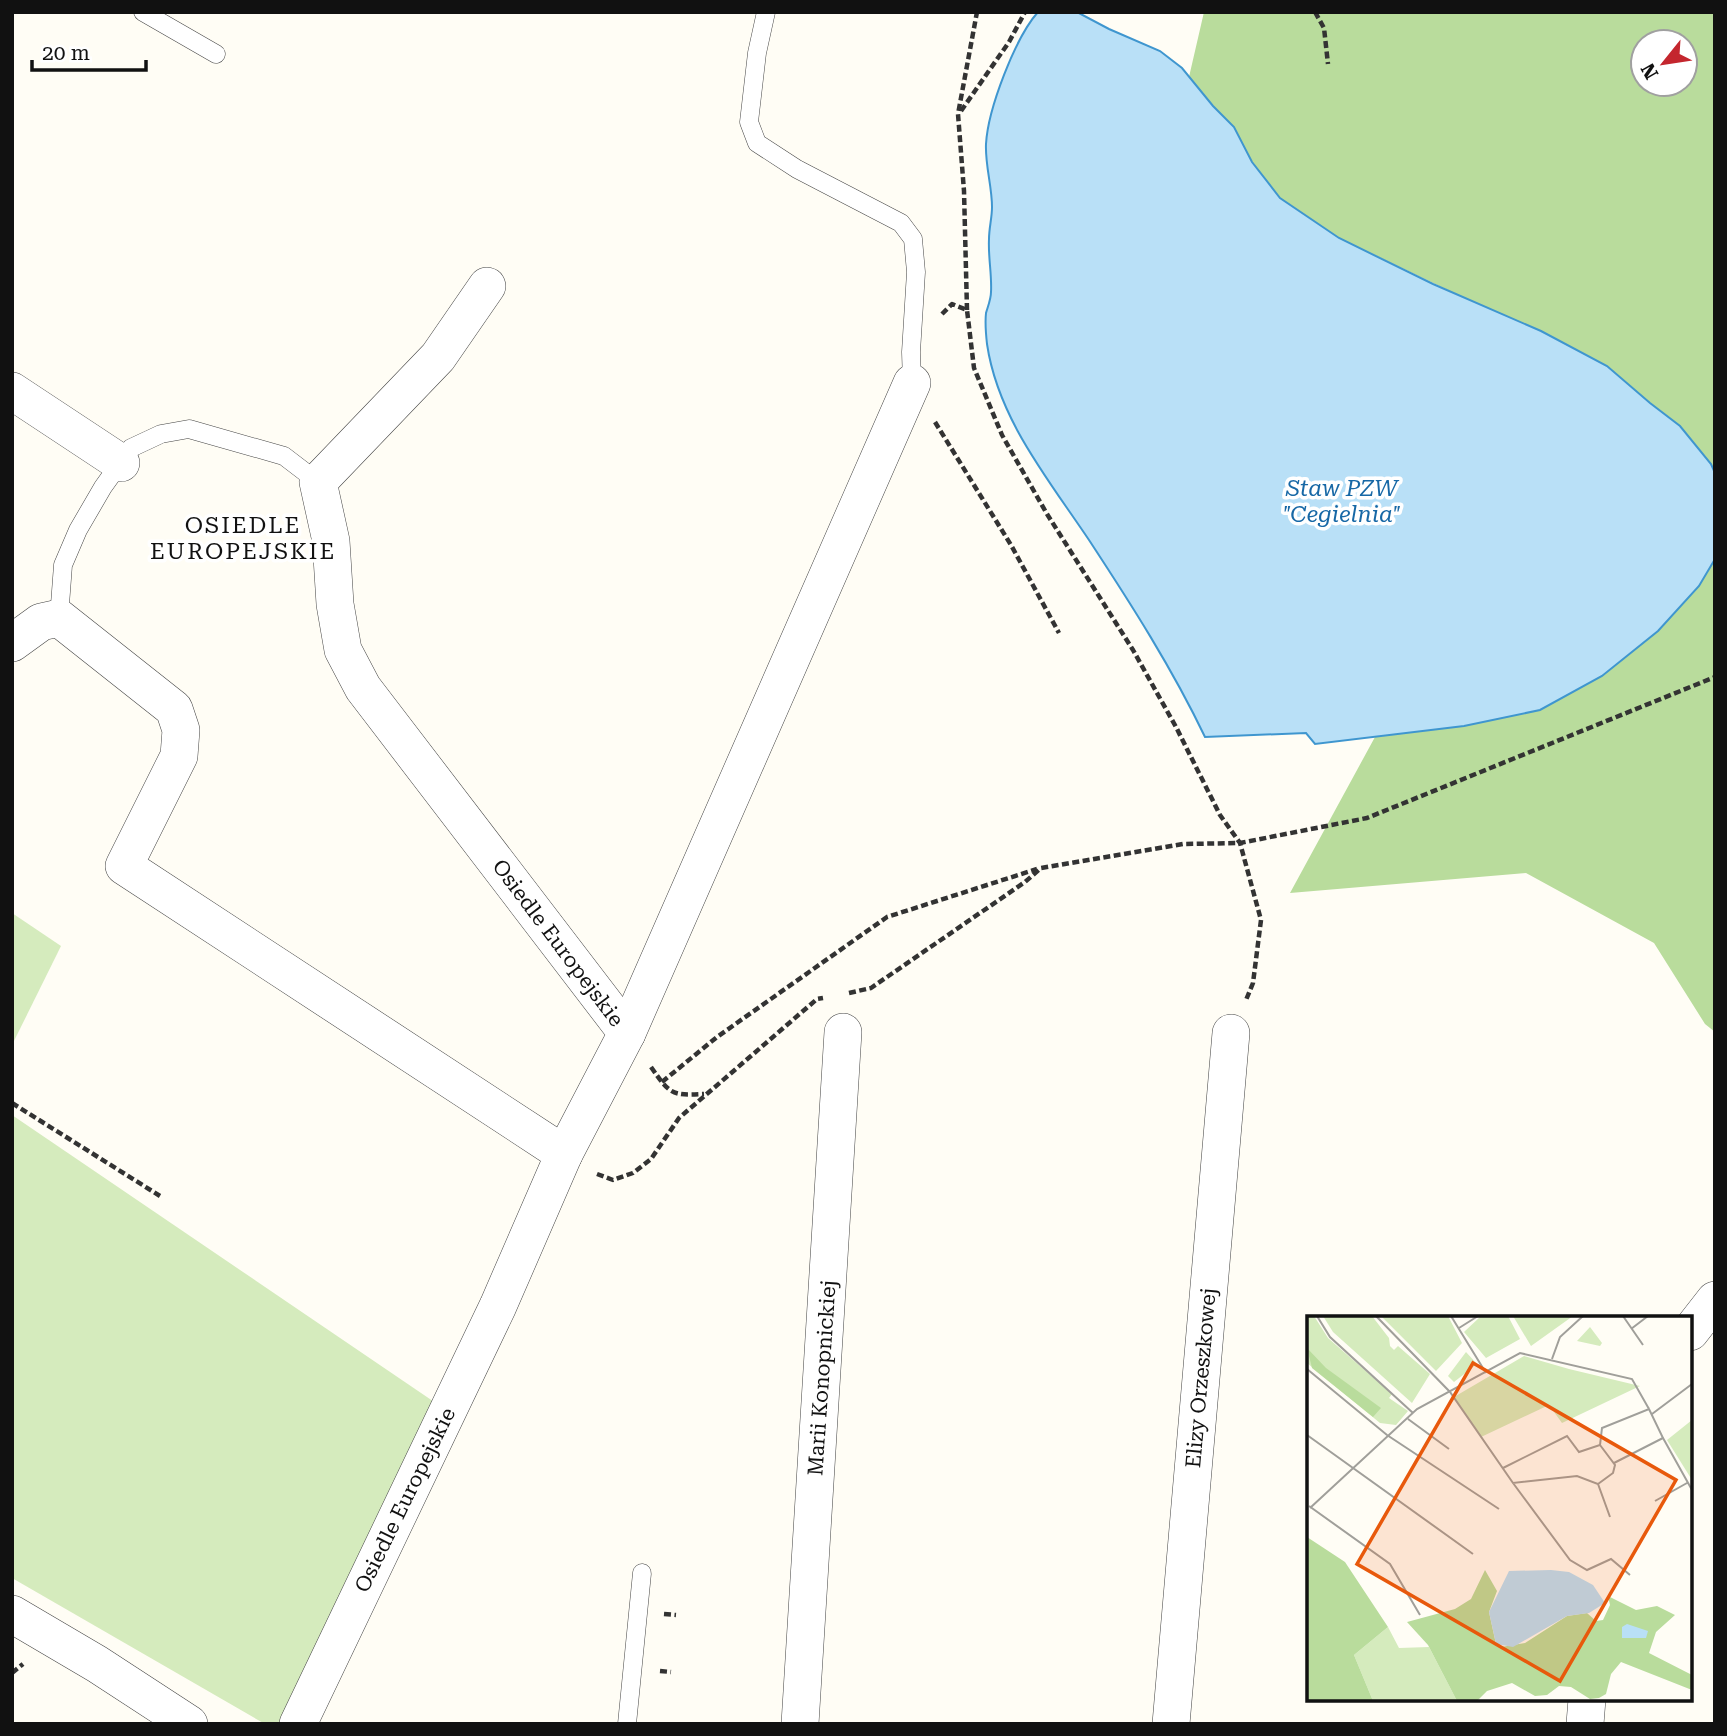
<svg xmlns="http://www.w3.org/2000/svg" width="1727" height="1736" font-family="'Roboto Serif',serif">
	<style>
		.green { fill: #d5ebbd }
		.forest { fill: #b9dc9c; fill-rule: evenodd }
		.water { fill: #b9e0f7; stroke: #3f96cf; stroke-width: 2 }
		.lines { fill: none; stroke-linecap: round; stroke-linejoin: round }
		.service-casing { stroke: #444; stroke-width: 19 }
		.minor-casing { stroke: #444; stroke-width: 38 }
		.path { stroke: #333; stroke-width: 4.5; stroke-dasharray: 7 3.5; stroke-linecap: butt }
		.service { stroke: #fff; stroke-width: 18 }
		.minor { stroke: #fff; stroke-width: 37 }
		.labels { text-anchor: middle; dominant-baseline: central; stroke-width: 7; stroke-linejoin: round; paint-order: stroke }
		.street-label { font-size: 21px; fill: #111; stroke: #fff }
		.water-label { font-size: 23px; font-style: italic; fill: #1768a6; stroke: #fff }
		.neighbourhood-label { font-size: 23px; letter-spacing: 2px; fill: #111; stroke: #fff }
		.inset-road { fill: none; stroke: #a09f9a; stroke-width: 2 }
		.view { fill: #e8590c; fill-opacity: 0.15; stroke: #e8590c; stroke-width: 3.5 }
		.inset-edge { fill: none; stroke: #111; stroke-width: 3.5 }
	</style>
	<rect width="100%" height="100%" fill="#fffdf5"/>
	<!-- green -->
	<g class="green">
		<polygon points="12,913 61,946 12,1045"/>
		<polygon points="12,1115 449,1412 298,1724 265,1724 12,1578"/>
	</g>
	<!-- forest -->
	<g class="forest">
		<path d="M 1204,12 L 1715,12 L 1715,473 L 1711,464 L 1680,426 L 1650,403 L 1607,366 L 1339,238 L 1280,198 L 1252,162 L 1234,127 L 1213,106 L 1189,77 ZM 1643,42 L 1685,42 L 1685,84 L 1643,84 Z"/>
		<polygon points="1715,559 1715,1032 1705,1024 1654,943 1526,873 1290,893 1375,737 1464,726 1541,710 1699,586"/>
	</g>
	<!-- water -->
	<path class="water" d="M 1038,12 L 1077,12 L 1109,29 L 1160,51 L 1182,68 L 1213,106 L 1234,127 L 1252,162 L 1280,198 L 1339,238 L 1433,284 L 1541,331 L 1607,366 L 1650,403 L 1680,426 L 1711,464 L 1715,473 L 1715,559 L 1699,586 L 1658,631 L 1602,676 L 1540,710 L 1464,726 L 1315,744 L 1306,733 L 1205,737 C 1172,668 1131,604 1089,540 C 1049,480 998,419 987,344 C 986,335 985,322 986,313 C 988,306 991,299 991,292 C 992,274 988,257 989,239 C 989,228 992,218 992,207 C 992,186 985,165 986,144 C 988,109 1015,38 1038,12 Z"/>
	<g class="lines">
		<defs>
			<g id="service">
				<polyline points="143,12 216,54"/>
				<polyline points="766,12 757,53 749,122 757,143 797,169 901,223 913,239 916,272 911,352 912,383"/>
				<polyline points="59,618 63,565 78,530 103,487 131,448 161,434 189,429 284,456 318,482"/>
				<polyline points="627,1724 642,1573"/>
			</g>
			<g id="minor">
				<polyline points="12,391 121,463"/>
				<polyline points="12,643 41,622 59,618 174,709 181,730 179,756 124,866 564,1154"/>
				<polyline points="627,1033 912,383"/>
				<polyline points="1690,1332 1715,1300"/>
				<polyline points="12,1614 97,1664 189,1724"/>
				<polyline points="298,1724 498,1306 564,1154 627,1033 363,688 343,650 335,604 331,541 318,482 438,357 487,286"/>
				<polyline points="800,1724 843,1032"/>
				<polyline points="1171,1724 1231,1033"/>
				<polyline points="1585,1724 1587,1699"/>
			</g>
		</defs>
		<!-- service casing -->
		<use href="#service" class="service-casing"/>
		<!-- minor casing -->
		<use href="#minor" class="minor-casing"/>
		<!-- path -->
		<g class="path">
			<polyline points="1315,12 1324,28 1328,64"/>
			<polyline points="961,111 1009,42 1025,12"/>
			<polyline points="967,310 964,191 958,114 977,12"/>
			<polyline points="942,314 952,304 967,310 974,368 1002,435 1047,514 1133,650 1176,727 1220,815 1240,843 1261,920 1253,983 1246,1000"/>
			<polyline points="935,422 1011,545 1059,633"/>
			<polyline points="849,993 871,988 1025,882 1041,868 1183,844 1240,843 1367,818 1715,677"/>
			<path d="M 651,1067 C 670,1094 671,1096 704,1094"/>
			<polyline points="662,1082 717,1037 887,917 1037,869"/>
			<polyline points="12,1103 160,1196"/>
			<polyline points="597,1174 613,1180 633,1173 651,1159 679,1118 817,999 823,998"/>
			<polyline points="664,1614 676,1615"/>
			<polyline points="660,1671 671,1672"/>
			<polyline points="12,1673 23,1664"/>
		</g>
		<!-- service -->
		<use href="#service" class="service"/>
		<!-- minor -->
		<use href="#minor" class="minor"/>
	</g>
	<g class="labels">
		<!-- street labels -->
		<g class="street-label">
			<text transform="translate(558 943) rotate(53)">Osiedle Europejskie</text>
			<text transform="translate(822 1378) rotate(-86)">Marii Konopnickiej</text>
			<text transform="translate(1201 1378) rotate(-85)">Elizy Orzeszkowej</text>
			<text transform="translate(405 1500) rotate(-64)">Osiedle Europejskie</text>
		</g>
		<!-- water labels -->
		<g class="water-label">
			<text x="1342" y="488">Staw PZW<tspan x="1342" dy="26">"Cegielnia"</tspan></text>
		</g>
		<!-- neighbourhood labels -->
		<g class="neighbourhood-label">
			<text x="243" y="525">OSIEDLE<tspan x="243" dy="26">EUROPEJSKIE</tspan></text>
		</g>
	</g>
	<!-- overview -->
	<g transform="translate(1307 1316)">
		<rect width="385" height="385" fill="#fffdf5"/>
		<path d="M 0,0 L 7,0 L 21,22 L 85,78 L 82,82 L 101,95 L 89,109 L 73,107 L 0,47 ZM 16,0 L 65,0 L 82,22 L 83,30 L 87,34 L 91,30 L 123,58 L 105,87 L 26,16 ZM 74,0 L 141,0 L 155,27 L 129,55 ZM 174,0 L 201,0 L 213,23 L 179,42 L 157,16 ZM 206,0 L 266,0 L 224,30 ZM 283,11 L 295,27 L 293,30 L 270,25 ZM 159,36 L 170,48 L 147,66 L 141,60 ZM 217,40 L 262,53 L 333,70 L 255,107 L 242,89 L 174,121 L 147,81 ZM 385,104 L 385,164 L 360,124 ZM 81,311 L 92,332 L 122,331 L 150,385 L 66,385 L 47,339 Z" fill="#d5ebbd"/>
		<path d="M 0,32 L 19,52 L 74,92 L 66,101 L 5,52 ZM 0,221 L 38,246 L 81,311 L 47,339 L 66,385 L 0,385 ZM 178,254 L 190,275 L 182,296 L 189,328 L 194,331 L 218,327 L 260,300 L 280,297 L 289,305 L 296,304 L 303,289 L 301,280 L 329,294 L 350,290 L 368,299 L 349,316 L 342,337 L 385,359 L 385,374 L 314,346 L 304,358 L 299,378 L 292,382 L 283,383 L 264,371 L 252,370 L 240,379 L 228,380 L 205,367 L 180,375 L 170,385 L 150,385 L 121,329 L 100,306 L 148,293 L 164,283 Z" fill="#b9dc9c"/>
		<path d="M 244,254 L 262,256 L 286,269 L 298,287 L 282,297 L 260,300 L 206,331 L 189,328 L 182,296 L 202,255 ZM 320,308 L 341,315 L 339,322 L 315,322 L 315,311 Z" fill="#b9e0f7"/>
		<path class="inset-road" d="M 10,0 L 23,21 L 106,97M 69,0 L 143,76 L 206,167 L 270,160 L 291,168 L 303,201M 144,0 L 179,57M 316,0 L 336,29M 152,12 L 171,0M 324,13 L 341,0M 245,43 L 253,21 L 276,0M 0,53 L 80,119 L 192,193M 345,98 L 385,68M 101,103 L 142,133M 0,119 L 166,238M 356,122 L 385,174M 196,152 L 260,120 L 272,136 L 293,129 L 295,112 L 342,93 L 356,122 L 307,147M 206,167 L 263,244 L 280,254 L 304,243 L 323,259M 291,168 L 306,157 L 308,149 L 293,129M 348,185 L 380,167M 2,190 L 83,248 L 113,299M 3,192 L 110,93 L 213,37 L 325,63 L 342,93"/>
		<path class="view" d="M 166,47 L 369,164 L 253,365 L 50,248 Z"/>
		<rect width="385" height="385" class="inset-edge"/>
	</g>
	<!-- border -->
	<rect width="1727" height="1736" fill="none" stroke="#111111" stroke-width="28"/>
	<!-- north arrow -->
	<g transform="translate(1664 63) rotate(240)"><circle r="33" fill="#ffffff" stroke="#a0a0a0" stroke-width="2"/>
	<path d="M0-5L12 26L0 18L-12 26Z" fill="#c4262e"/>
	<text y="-10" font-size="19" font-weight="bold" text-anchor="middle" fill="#111111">N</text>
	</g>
	<!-- scale -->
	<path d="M32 60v10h114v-10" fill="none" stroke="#111111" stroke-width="3.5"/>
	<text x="42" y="60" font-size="21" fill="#111111" stroke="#ffffff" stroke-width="5" paint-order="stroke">20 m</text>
</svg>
